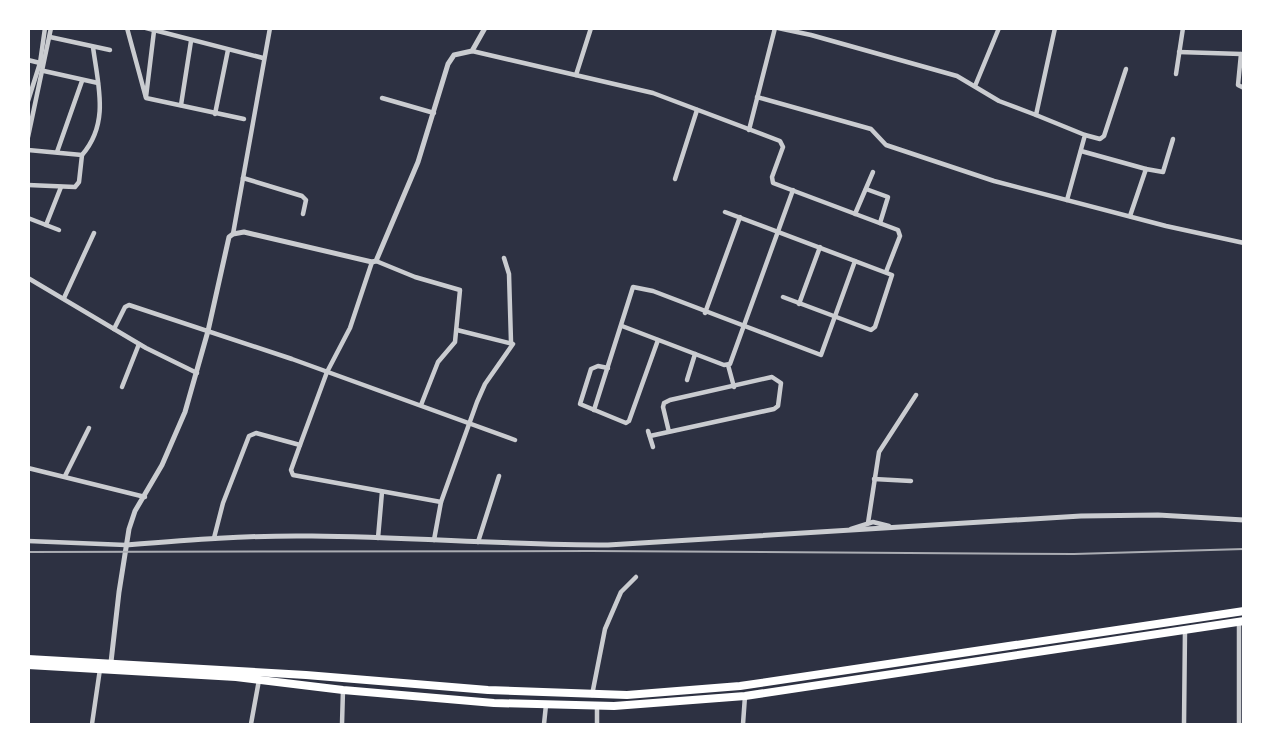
<svg xmlns="http://www.w3.org/2000/svg" width="1272" height="753" font-family="'Nunito Sans',sans-serif">
	<style>
		.lines { fill: none; stroke-linecap: round; stroke-linejoin: round }
		.minor { stroke: #caccd0; stroke-width: 4.5 }
		.tertiary { stroke: #caccd0; stroke-width: 5 }
		.trunk { stroke: #fff; stroke-width: 8 }
		.rail { stroke: #abadb3; stroke-width: 2 }
	</style>
	<rect width="100%" height="100%" fill="#2d3142"/>
	<g class="lines">
		<!-- minor -->
		<g class="minor">
			<polyline points="127,28 146,98 244,119"/>
			<polyline points="146,28 263,58"/>
			<polyline points="778,28 811,35 957,76 999,101 1036,115 1055,28"/>
			<polyline points="50,37 110,50"/>
			<polyline points="472,51 653,93 780,141 783,147 772,177 773,183 898,230 900,236 886,272"/>
			<polyline points="1179,52 1241,54"/>
			<polyline points="1241,54 1238,85 1244,88"/>
			<polyline points="28,60 40,63"/>
			<polyline points="44,71 98,83"/>
			<polyline points="1176,74 1183,28"/>
			<polyline points="576,75 591,28"/>
			<polyline points="975,86 999,28"/>
			<polyline points="146,97 154,31"/>
			<polyline points="757,97 871,129 886,145 994,181 1166,226 1244,243"/>
			<polyline points="382,98 434,113"/>
			<polyline points="28,101 40,63 45,28"/>
			<polyline points="181,105 191,41"/>
			<polyline points="215,114 228,50"/>
			<polyline points="1036,115 1085,135 1067,200"/>
			<polyline points="749,130 775,28"/>
			<polyline points="1085,135 1100,139 1104,136 1126,69"/>
			<polyline points="28,137 51,28"/>
			<path d="M 28,150 L 82,155 C 110,123 98,85 93,47"/>
			<polyline points="1081,151 1146,169"/>
			<polyline points="57,152 82,81"/>
			<polyline points="243,178 302,196 306,200 303,214"/>
			<polyline points="675,179 697,110"/>
			<polyline points="28,185 75,187 79,182 82,155"/>
			<polyline points="866,189 888,197 880,223"/>
			<polyline points="725,212 892,275 875,327 871,330 783,297"/>
			<polyline points="855,214 873,172"/>
			<polyline points="1130,216 1146,169 1163,172 1173,139"/>
			<polyline points="28,218 59,230"/>
			<polyline points="46,225 61,187"/>
			<polyline points="233,234 270,28"/>
			<polyline points="504,258 509,274 511,342"/>
			<polyline points="376,261 415,277 460,290 455,342 438,362 421,405"/>
			<polyline points="28,278 146,348 197,373"/>
			<polyline points="64,298 94,233"/>
			<polyline points="799,304 820,247"/>
			<polyline points="705,313 740,217"/>
			<polyline points="622,326 724,365 730,364 793,190"/>
			<polyline points="114,329 125,307 129,305 292,359 515,440"/>
			<polyline points="728,365 734,387"/>
			<polyline points="608,368 598,366 591,369 580,404 626,423 629,421 658,340"/>
			<polyline points="687,380 695,354"/>
			<polyline points="122,387 139,344"/>
			<polyline points="594,410 633,287 653,291 821,355 855,261"/>
			<polyline points="648,431 653,447"/>
			<polyline points="650,436 774,409 778,406 781,383 772,377 670,400 664,403 663,407 669,432"/>
			<polyline points="300,445 291,470 293,475 441,502"/>
			<polyline points="28,468 145,497"/>
			<polyline points="65,476 89,428"/>
			<polyline points="874,479 911,481"/>
			<polyline points="868,523 879,452 916,395"/>
			<polyline points="851,529 873,522 889,526"/>
			<polyline points="214,538 223,503 249,436 256,433 300,445 327,372 350,328 372,262"/>
			<polyline points="378,538 382,492"/>
			<polyline points="434,540 441,502 477,402 485,384 513,344 457,330"/>
			<polyline points="28,541 126,545"/>
			<polyline points="478,542 499,476"/>
			<polyline points="1239,621 1239,724"/>
			<polyline points="592,695 605,629 621,592 636,577"/>
			<polyline points="92,724 100,669"/>
			<polyline points="251,724 259,680"/>
			<polyline points="342,724 343,690"/>
			<polyline points="544,724 546,705"/>
			<polyline points="597,724 597,706"/>
			<polyline points="743,724 745,696"/>
			<polyline points="1184,724 1185,630"/>
		</g>
		<!-- tertiary -->
		<g class="tertiary">
			<path d="M 126,545 C 188,540 250,535 312,536 C 411,537 510,545 608,545 L 1081,516 L 1158,515 L 1244,520"/>
			<polyline points="111,662 119,592 129,529 135,511 162,465 185,412 208,331 229,237 233,234 244,232 372,262 376,261 418,162 448,64 454,55 472,51 485,28"/>
		</g>
		<!-- trunk -->
		<g class="trunk">
			<polyline points="28,659 306,675 488,690 627,695 740,686 1244,611"/>
			<polyline points="28,665 236,677 343,690 494,703 614,706 745,696 1244,621"/>
		</g>
		<!-- rail -->
		<polyline class="rail" points="28,552 590,551 1074,554 1244,549"/>
	</g>
	<!-- border -->
	<rect width="1272" height="753" fill="none" stroke="#ffffff" stroke-width="60"/>
</svg>
